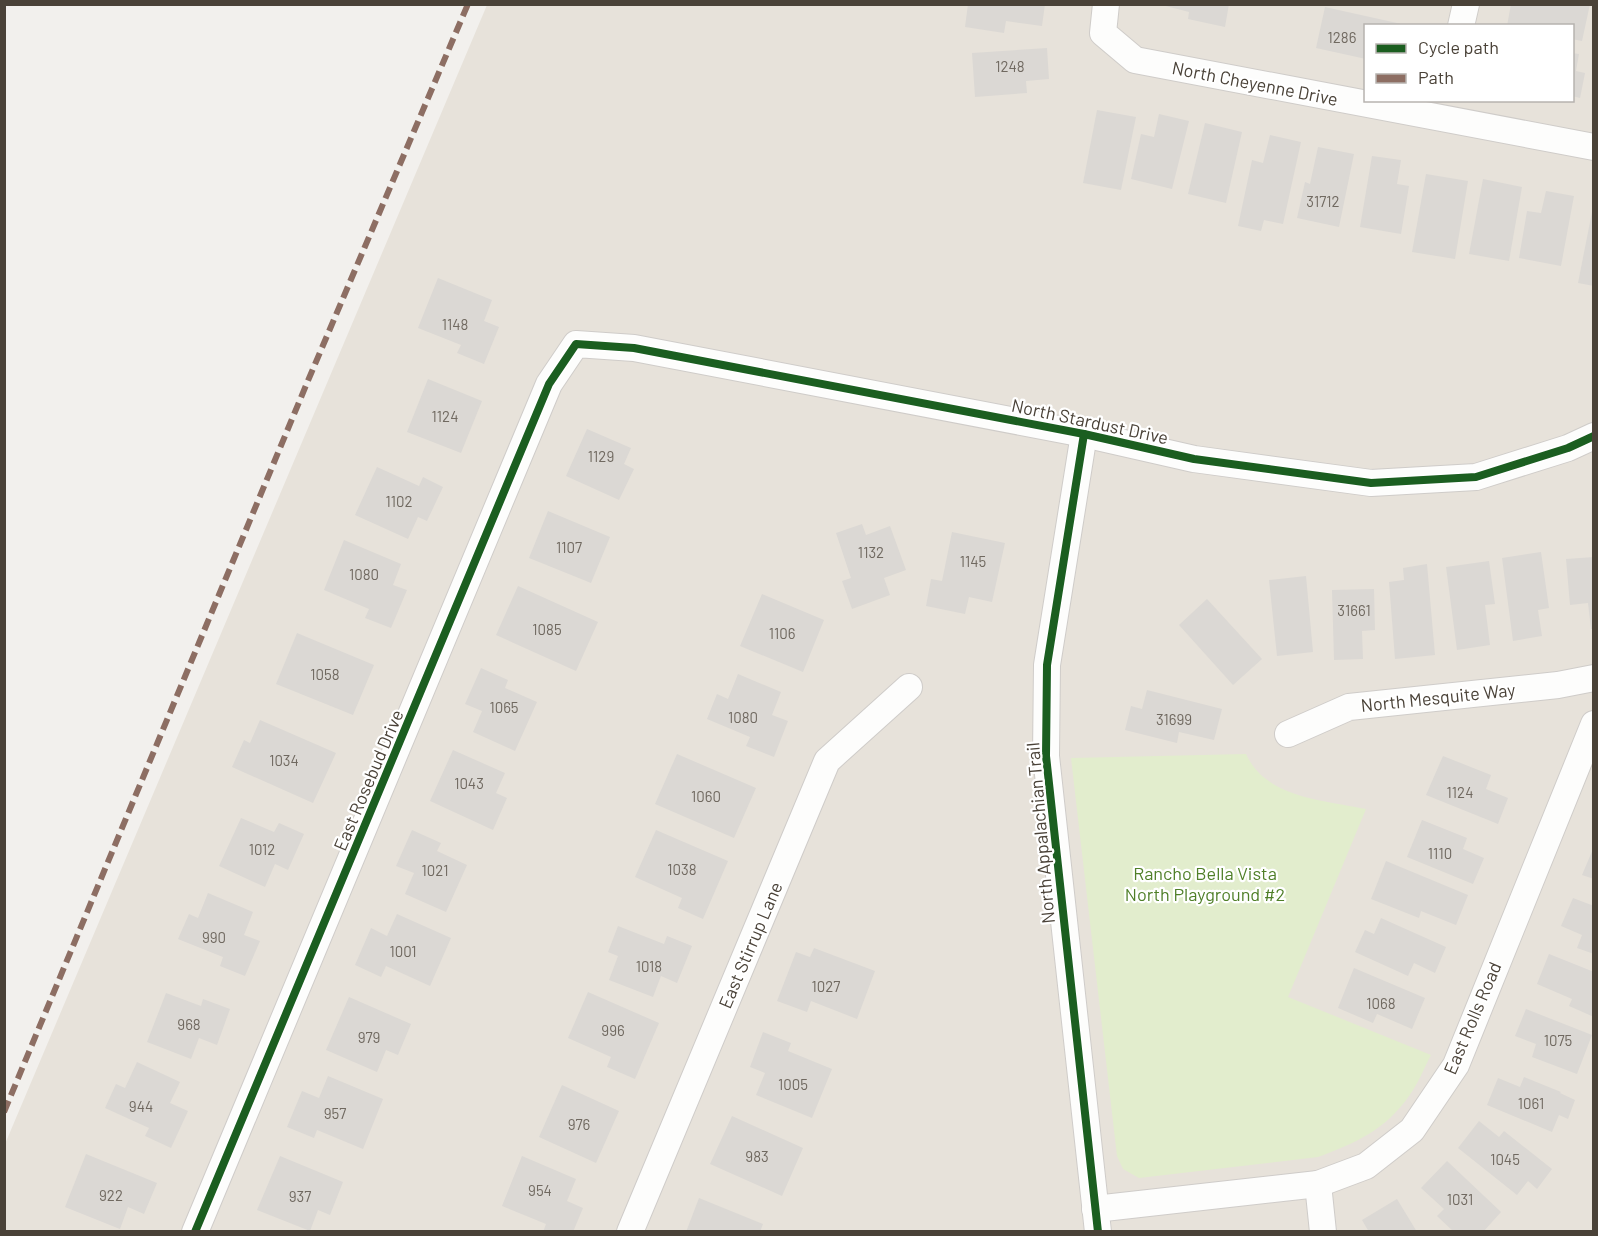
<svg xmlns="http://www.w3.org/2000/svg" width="1598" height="1236" font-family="Barlow,sans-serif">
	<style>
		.residential { fill: #e7e2da; fill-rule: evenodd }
		.green { fill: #e2edcd }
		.building { fill: #dbd8d4 }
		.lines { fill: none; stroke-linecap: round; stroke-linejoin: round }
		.street-casing { stroke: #cfccc9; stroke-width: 28 }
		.street { stroke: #fdfdfc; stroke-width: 26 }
		.quiet { stroke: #8d6e63; stroke-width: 6; stroke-dasharray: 12 6; stroke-linecap: butt }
		.cycleway-casing { stroke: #fff; stroke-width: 11 }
		.cycleway { stroke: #1b5e20; stroke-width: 8 }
		.labels { text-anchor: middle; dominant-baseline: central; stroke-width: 4.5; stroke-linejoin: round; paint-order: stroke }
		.number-label { font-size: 15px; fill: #706960 }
		.street-label { font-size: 18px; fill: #4a4238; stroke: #fff }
		.park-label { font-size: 18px; fill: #4f7f28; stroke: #fff }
	</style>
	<rect width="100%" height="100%" fill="#f2f0ed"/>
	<!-- residential -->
	<path class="residential" d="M 487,5 L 1593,5 L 1593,1231 L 5,1232 L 5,1144 ZM 1366,26 L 1572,26 L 1572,100 L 1366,100 Z"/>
	<!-- green -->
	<path class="green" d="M 1246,754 C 1266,798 1323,800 1366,809 L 1288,997 L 1431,1055 C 1424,1068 1418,1084 1409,1096 C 1385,1130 1356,1143 1318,1157 L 1139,1178 L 1123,1169 L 1117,1156 L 1071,758 Z"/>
	<!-- building -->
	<g class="building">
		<polygon points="968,4 1045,4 1042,26 1006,21 1004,33 965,27"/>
		<polygon points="1158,4 1229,4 1225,27 1188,19 1189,12"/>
		<polygon points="1511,4 1590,4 1582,41 1572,39 1572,26 1507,26"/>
		<polygon points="1325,7 1406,25 1406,26 1366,26 1366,59 1316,48"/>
		<polygon points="1047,48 1049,79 1026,81 1027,93 975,97 972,53"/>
		<polygon points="1572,53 1579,54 1576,71 1585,73 1580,98 1572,96"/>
		<polygon points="1097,110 1136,117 1121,190 1083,183"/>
		<polygon points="1159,114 1189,121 1172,189 1131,179 1141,134 1154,137"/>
		<polygon points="1205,123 1242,132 1226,203 1188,194"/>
		<polygon points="1270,135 1301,142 1283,224 1264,220 1261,231 1238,226 1252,160 1263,163"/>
		<polygon points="1318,147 1354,154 1339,227 1297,218 1305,182 1310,184"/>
		<polygon points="1372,156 1401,160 1397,184 1409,186 1401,234 1360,227"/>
		<polygon points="1426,174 1468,181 1455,259 1412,252"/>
		<polygon points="1483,179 1522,187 1509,261 1469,254"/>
		<polygon points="1546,191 1574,196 1561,266 1519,258 1527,211 1541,213"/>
		<polygon points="1592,212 1594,212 1594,286 1578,283"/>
		<polygon points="438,278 492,300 484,321 499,327 484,364 457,353 461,345 418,328"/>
		<polygon points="428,379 482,401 461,453 407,432"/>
		<polygon points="587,429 631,448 624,464 634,469 619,500 566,476"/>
		<polygon points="377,467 419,486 423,477 443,487 427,521 418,517 408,539 355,515"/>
		<polygon points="548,511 610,537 591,583 529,558"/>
		<polygon points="862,524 866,535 890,526 906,570 884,578 890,595 852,609 842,581 851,578 836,533"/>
		<polygon points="952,532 1005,543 992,602 969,597 965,614 926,606 931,579 942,581"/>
		<polygon points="344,540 401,564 393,585 407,590 391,628 365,618 369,609 324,590"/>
		<polygon points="1541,552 1549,608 1538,610 1542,636 1513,641 1502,558"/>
		<polygon points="1594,557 1594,629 1591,629 1588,603 1570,605 1566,559"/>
		<polygon points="1489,561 1495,604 1485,605 1490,645 1457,650 1446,567"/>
		<polygon points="1427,564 1435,655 1395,659 1389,582 1404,580 1403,568"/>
		<polygon points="1306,576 1313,652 1277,656 1269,580"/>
		<polygon points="518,586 598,622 576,671 496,635"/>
		<polygon points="1374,589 1375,630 1362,631 1363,659 1334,660 1332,590"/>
		<polygon points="762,594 824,620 803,672 740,646"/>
		<polygon points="1207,599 1262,659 1233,685 1179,625"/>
		<polygon points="297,633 374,665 353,715 276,684"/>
		<polygon points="481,668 508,680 505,688 537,702 515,751 473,732 482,711 465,704"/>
		<polygon points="738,674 781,692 772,715 788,721 774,757 746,746 750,737 707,719 717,694 728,699"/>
		<polygon points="1147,690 1222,709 1214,740 1179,732 1177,743 1125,730 1131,706 1142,709"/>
		<polygon points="260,720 336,753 313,803 232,767 244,740 250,743"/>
		<polygon points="453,750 505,773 496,793 507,798 493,830 430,801"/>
		<polygon points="677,754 756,788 734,838 655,804"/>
		<polygon points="1443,756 1491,775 1486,789 1508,798 1498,824 1426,795"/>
		<polygon points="241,818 274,832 279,823 304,834 288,870 275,864 265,887 219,866"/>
		<polygon points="1422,820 1467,838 1463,849 1484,858 1473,884 1407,857"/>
		<polygon points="412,830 441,843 437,851 467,865 446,912 405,894 414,873 396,866"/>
		<polygon points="656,830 728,861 703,919 678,908 682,898 635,877"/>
		<polygon points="1593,849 1594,849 1594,879 1582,875"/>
		<polygon points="1386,861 1468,895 1456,925 1421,911 1419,918 1371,899"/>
		<polygon points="208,893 253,912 244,935 260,941 245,976 220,966 223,957 178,939 189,914 198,918"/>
		<polygon points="1573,898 1594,906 1594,954 1577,948 1582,935 1561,926"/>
		<polygon points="397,914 451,938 430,986 386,966 381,977 355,965 371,928 387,936"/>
		<polygon points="1381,918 1446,947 1435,973 1414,963 1408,976 1355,952 1365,930 1374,934"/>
		<polygon points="618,926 664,944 667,936 692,946 677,983 661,976 653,997 609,980 618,956 608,952"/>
		<polygon points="814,948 875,971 857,1019 811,1001 807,1012 777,1001 796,952 810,957"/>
		<polygon points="1549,954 1594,972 1594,1017 1569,1006 1572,999 1537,984"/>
		<polygon points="1354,968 1425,998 1412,1029 1377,1014 1373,1023 1338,1008"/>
		<polygon points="588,992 659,1023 635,1079 607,1067 611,1057 568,1038"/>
		<polygon points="166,993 201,1006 203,999 230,1009 217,1045 199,1038 191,1059 147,1042"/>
		<polygon points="349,997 411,1024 398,1055 386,1050 377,1072 326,1050"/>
		<polygon points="1526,1009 1592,1035 1577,1074 1532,1057 1536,1044 1515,1036"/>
		<polygon points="763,1032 791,1043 788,1051 832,1069 812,1118 756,1095 765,1073 750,1067"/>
		<polygon points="137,1062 180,1082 170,1103 188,1111 171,1148 145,1136 149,1128 105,1108 116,1084 125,1088"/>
		<polygon points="328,1076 383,1099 363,1149 317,1130 314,1138 287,1127 302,1091 319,1098"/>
		<polygon points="1524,1077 1561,1092 1560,1093 1575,1100 1568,1119 1559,1115 1552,1132 1487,1105 1498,1078 1520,1087"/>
		<polygon points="562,1085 619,1111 596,1163 539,1137"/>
		<polygon points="732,1116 803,1148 782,1196 710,1164"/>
		<polygon points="1479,1121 1499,1137 1504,1131 1552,1169 1537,1189 1528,1181 1517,1195 1458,1148"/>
		<polygon points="86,1154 157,1183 144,1214 128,1207 120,1229 65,1207"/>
		<polygon points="280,1156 343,1182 330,1215 318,1210 310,1231 257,1210"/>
		<polygon points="522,1156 576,1179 567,1201 583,1208 573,1232 543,1232 546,1224 502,1206"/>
		<polygon points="1447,1161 1501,1212 1483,1232 1454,1232 1437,1216 1444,1209 1421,1188"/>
		<polygon points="699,1198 763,1224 760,1232 686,1232"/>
		<polygon points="1397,1199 1417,1232 1369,1232 1362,1220"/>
	</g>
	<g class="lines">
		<defs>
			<g id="street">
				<polyline points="1106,4 1103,33 1135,60 1594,147"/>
				<polyline points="1461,26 1466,4"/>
				<polyline points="1084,434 1047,665 1046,756 1098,1232"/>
				<polyline points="1288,734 1349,707 1558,685 1594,678"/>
				<polyline points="1318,1184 1323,1232"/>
				<polyline points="1095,1209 1318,1184 1366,1166 1412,1130 1456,1065 1594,724"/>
				<polyline points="195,1232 549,384 576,344 634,348 1084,434 1194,459 1371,483 1476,477 1568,448 1594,436"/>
				<polyline points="630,1232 827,761 909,687"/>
			</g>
		</defs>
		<!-- street casing -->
		<use href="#street" class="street-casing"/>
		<!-- street -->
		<use href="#street" class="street"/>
		<!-- quiet -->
		<polyline class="quiet" points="4,1112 307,383 468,4"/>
		<defs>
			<g id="cycleway">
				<polyline points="1084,434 1047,665 1046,756 1098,1232"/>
				<polyline points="195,1232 549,384 576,344 634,348 1084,434 1194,459 1371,483 1476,477 1568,448 1594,436"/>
			</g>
		</defs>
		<!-- cycleway casing -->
		<use href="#cycleway" class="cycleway-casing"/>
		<!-- cycleway -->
		<use href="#cycleway" class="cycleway"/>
	</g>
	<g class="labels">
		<!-- number labels -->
		<g class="number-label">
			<text x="1342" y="37">1286</text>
			<text x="1010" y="66">1248</text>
			<text x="1323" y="201">31712</text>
			<text x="455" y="324">1148</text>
			<text x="445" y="416">1124</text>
			<text x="601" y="456">1129</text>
			<text x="399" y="501">1102</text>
			<text x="569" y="547">1107</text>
			<text x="871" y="552">1132</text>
			<text x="973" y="561">1145</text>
			<text x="364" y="574">1080</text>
			<text x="1354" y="610">31661</text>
			<text x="547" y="629">1085</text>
			<text x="782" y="633">1106</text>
			<text x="325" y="674">1058</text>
			<text x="504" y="707">1065</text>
			<text x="743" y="717">1080</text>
			<text x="1174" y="719">31699</text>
			<text x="284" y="760">1034</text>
			<text x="469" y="783">1043</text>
			<text x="1460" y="792">1124</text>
			<text x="706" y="796">1060</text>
			<text x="262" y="849">1012</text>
			<text x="1440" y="853">1110</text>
			<text x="682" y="869">1038</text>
			<text x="435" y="870">1021</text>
			<text x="214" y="937">990</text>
			<text x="403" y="951">1001</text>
			<text x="649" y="966">1018</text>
			<text x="826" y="986">1027</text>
			<text x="1381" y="1003">1068</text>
			<text x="189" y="1024">968</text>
			<text x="613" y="1030">996</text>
			<text x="369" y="1037">979</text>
			<text x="1558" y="1040">1075</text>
			<text x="793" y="1084">1005</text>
			<text x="1531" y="1103">1061</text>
			<text x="141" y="1106">944</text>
			<text x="335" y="1113">957</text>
			<text x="579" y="1124">976</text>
			<text x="757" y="1156">983</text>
			<text x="1505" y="1159">1045</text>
			<text x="540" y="1190">954</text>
			<text x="111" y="1195">922</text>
			<text x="300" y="1196">937</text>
			<text x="1460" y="1199">1031</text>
		</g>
		<!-- street labels -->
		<g class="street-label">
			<text transform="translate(1255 83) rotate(11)">North Cheyenne Drive</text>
			<text transform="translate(1090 421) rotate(12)">North Stardust Drive</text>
			<text transform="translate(1438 697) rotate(-6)">North Mesquite Way</text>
			<text transform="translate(368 780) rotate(-67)">East Rosebud Drive</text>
			<text transform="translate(1040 833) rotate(-95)">North Appalachian Trail</text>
			<text transform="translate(750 945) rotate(-67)">East Stirrup Lane</text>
			<text transform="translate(1472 1018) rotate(-67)">East Rolls Road</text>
		</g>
		<!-- park labels -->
		<g class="park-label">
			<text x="1205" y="873">Rancho Bella Vista<tspan x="1205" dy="21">North Playground #2</tspan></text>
		</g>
	</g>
	<!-- border -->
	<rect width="1598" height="1236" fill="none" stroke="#4a4238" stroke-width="12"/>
	<!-- legend -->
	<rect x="1364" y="24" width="210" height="78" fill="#ffffff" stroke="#b7b3af" stroke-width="1.5"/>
	<rect x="1376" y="44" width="30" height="9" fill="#1b5e20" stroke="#b7b3af" stroke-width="1.5"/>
	<text x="1418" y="54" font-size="18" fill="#4a4238">Cycle path</text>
	<rect x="1376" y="74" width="30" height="9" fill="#8d6e63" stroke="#b7b3af" stroke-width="1.5"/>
	<text x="1418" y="84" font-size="18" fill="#4a4238">Path</text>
</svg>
